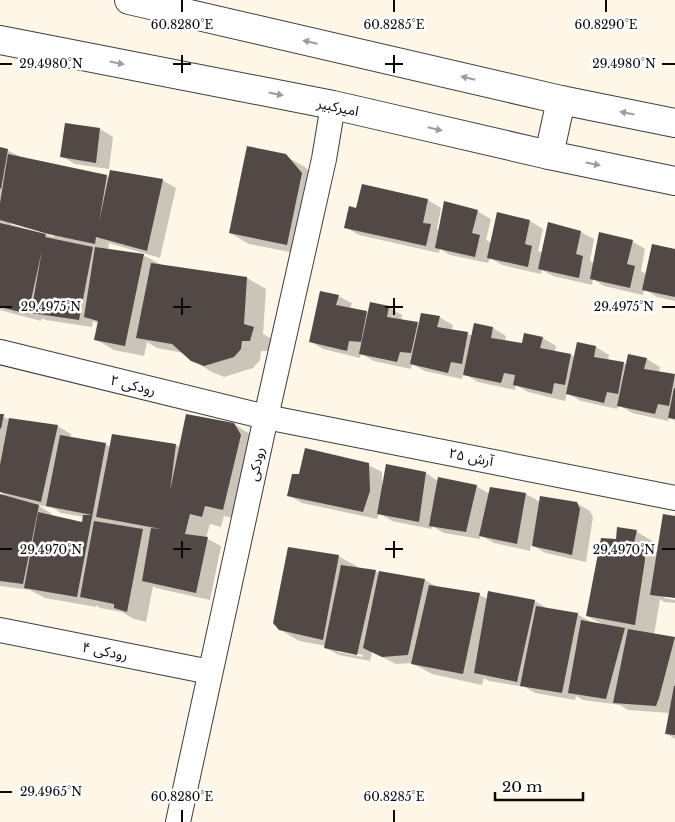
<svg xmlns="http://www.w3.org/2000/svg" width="675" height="822" font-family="'Libre Baskerville','Noto Sans Arabic',serif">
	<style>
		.shadow { fill: #0003; fill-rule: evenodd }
		.building { fill: #524946 }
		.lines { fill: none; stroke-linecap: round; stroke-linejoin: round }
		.minor-casing { stroke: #3d3d3d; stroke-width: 26 }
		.tertiary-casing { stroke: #3d3d3d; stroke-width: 30 }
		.minor { stroke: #fff; stroke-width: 24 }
		.tertiary { stroke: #fff; stroke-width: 28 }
		.oneway { fill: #9d9d9d }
		.ticks { fill: none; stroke: #0a0a0a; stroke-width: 2 }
		.labels { text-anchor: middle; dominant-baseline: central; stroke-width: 5; stroke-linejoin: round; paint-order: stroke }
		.street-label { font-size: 14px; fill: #0a0a0a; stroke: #fff }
		.ticks-label { font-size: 12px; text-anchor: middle; fill: #0a0a0a; stroke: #fff; stroke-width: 5; stroke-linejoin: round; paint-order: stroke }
	</style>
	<rect width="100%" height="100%" fill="#fef6e7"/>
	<!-- shadow -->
	<g class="shadow">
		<polygon points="66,125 100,129 113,137 109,169 75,164 61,156"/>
		<path d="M 0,148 L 7,150 L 21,157 L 106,176 L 110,178 L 162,180 L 176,188 L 160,258 L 109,243 L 108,250 L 143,255 L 162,265 L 247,278 L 266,289 L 263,334 L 272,339 L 269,351 L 261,351 L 260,360 L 253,368 L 224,377 L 212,372 L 192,360 L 184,353 L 157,348 L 147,342 L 144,356 L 114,350 L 95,339 L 99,324 L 93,321 L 92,327 L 46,320 L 42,318 L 41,321 L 0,310 ZM 12,222 L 54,234 L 54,237 L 10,224 Z"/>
		<polygon points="285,156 305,167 321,185 306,255 249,244 230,233"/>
		<polygon points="363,185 428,200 441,208 437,229 439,231 477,211 491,219 486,240 492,243 498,213 530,221 543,229 538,251 543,253 581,232 594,239 590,261 594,263 632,241 645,249 641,271 647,274 675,250 675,301 657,297 644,289 643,295 604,286 593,279 592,285 553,276 542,270 541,274 502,265 490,258 488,263 450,255 440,249 439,253 359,235 345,227 357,209"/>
		<polygon points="338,296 352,303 350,309 366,312 369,313 371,303 389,307 402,315 401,321 420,325 439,317 453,325 451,331 468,334 473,336 475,325 493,328 506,336 505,341 523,345 543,338 556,346 555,352 571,355 575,357 596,347 609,355 608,361 624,363 627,365 647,359 660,367 659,373 675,376 675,421 669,417 668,421 632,413 619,405 617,409 581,401 567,393 565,401 528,392 516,385 515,390 478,382 463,373 462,379 425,371 412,364 411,369 374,361 361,354 360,358 323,349 310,341"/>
		<path d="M 0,415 L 10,420 L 57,426 L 71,434 L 70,438 L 105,444 L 111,447 L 176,445 L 180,447 L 234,424 L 253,436 L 242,520 L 224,516 L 221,527 L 210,524 L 206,538 L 221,546 L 210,600 L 156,588 L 153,586 L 146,622 L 134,619 L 122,612 L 100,608 L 96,605 L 96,607 L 45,598 L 30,590 L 0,586 L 0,496 L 7,497 L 0,492 ZM 38,505 L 53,508 L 61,513 L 84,517 L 83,524 L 52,516 L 52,514 Z"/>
		<polygon points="368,465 382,472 382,484 383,484 387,465 426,473 438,481 476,486 490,494 491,488 526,494 540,502 576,503 590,511 593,517 586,562 546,553 531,545 530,551 494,543 480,535 480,539 444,533 432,526 432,529 392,521 379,513 377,519 302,503 288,495"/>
		<path d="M 675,518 L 675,597 L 664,596 L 664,598 L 675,600 L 675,603 L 664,602 L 660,599 L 654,635 L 675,638 L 675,739 L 666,733 L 670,713 L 628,710 L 620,705 L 583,700 L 576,696 L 575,700 L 535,693 L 525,687 L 489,681 L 484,678 L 482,685 L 432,674 L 412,663 L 396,664 L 372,652 L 370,661 L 339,655 L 326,648 L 326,646 L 299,641 L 279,629 L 338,556 L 358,567 L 357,569 L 376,571 L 380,574 L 380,572 L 425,580 L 439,588 L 479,595 L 488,599 L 535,601 L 548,609 L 577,614 L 591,622 L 590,623 L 604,625 L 587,616 L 617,540 L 618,528 L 637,532 L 656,543 L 654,551 L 658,553 ZM 338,650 L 363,655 L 363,657 L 338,652 Z"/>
	</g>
	<!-- building -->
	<g class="building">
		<polygon points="65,123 100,128 96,163 60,157"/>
		<polygon points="247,146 286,154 302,173 287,245 229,233"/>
		<polygon points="0,147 8,149 1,189 0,188"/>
		<polygon points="8,154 107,175 99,222 110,170 163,179 147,251 96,237 95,244 48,234 0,220 0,203"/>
		<polygon points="362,184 428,199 423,223 431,224 426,246 344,228 349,206 356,208"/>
		<polygon points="444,201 478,210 472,233 480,235 475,257 435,248"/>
		<polygon points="497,212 530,220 525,244 532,246 528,267 487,258"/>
		<polygon points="548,222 581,231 576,254 583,256 579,278 538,269"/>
		<polygon points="0,223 46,234 45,237 93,247 79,320 31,313 42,250 28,314 0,307"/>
		<polygon points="599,232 633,240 627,264 635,266 630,288 590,279"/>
		<polygon points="652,244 675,249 675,297 642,290"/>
		<polygon points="95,247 144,254 125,346 94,340 98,321 84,317"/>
		<polygon points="151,263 247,277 244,324 254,327 250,341 242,341 241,349 234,357 204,366 191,361 172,344 136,338"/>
		<polygon points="320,291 339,295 336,305 367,311 361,342 349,341 347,351 309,342"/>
		<polygon points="370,302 389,306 387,317 418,322 411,353 400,352 397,362 359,354"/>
		<polygon points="421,313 440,316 437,327 468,332 462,364 451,362 448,373 410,364"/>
		<polygon points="474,323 493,327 491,338 522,343 524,333 543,337 540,348 571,354 565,385 554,383 552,394 513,385 515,375 504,373 501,383 463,375"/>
		<polygon points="577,342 596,346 594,357 624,362 618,394 607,392 604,403 566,394"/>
		<polygon points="628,354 647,358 644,369 675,374 669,406 658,404 655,414 617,406"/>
		<polygon points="674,388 675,388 675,419 668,418"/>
		<polygon points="0,414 4,414 1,429 0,428"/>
		<polygon points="186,414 234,423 241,435 223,510 205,506 202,517 190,514 185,534 208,537 196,593 142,581 151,528 161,529 96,517 112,434 176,444 170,491"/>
		<polygon points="9,418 58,425 41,502 0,492 0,465"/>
		<polygon points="60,435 106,443 77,597 24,588 38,512 82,522 83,515 92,515 46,506"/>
		<polygon points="305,448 369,463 370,491 363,512 287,496 292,474 299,474"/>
		<polygon points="386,464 426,472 419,522 377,514"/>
		<polygon points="438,477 477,485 466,532 429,526"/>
		<polygon points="490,487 526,493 517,544 479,536"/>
		<polygon points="0,494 39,505 23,584 0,581"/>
		<polygon points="540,496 577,502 580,509 572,555 532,546"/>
		<polygon points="663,514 675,516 675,598 650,595"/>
		<polygon points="94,521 143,529 127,612 114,608 114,604 80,597"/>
		<polygon points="617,527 637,530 634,543 644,544 645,560 635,625 586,616 601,538 616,539"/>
		<polygon points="288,547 339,555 323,640 279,630 273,623"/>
		<polygon points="341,565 376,570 357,655 324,648"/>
		<polygon points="379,571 425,579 408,655 382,657 363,648"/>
		<polygon points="429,585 480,593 463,674 411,664"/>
		<polygon points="488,591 535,600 517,682 474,673"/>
		<polygon points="536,606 578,613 562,693 520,686"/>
		<polygon points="581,620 625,628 606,699 568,693"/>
		<polygon points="628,629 675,637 659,698 656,706 613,703"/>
		<polygon points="674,686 675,686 675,735 665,734"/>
	</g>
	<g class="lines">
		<defs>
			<g id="minor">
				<polyline points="0,352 266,417 675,498"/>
				<polyline points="0,630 210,672"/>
				<polyline points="178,822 266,417 324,159 333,105"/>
			</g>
			<g id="tertiary">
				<polyline points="129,0 561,100 675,123"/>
				<polyline points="0,40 333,105 549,155 675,181"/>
				<polyline points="549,155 561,100"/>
			</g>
		</defs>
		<!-- minor casing -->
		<use href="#minor" class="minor-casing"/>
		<!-- tertiary casing -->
		<use href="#tertiary" class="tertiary-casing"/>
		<!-- minor -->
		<use href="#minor" class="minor"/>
		<!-- tertiary -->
		<use href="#tertiary" class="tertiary"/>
	</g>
	<!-- one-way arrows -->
	<defs><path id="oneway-solid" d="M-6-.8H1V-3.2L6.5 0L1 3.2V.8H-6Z" transform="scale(1.25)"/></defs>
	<g class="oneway">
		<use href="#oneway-solid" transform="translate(310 42) rotate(-167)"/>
		<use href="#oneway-solid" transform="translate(117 63) rotate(11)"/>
		<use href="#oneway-solid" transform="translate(468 78) rotate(-167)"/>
		<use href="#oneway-solid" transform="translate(276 94) rotate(11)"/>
		<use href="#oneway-solid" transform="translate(627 113) rotate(-169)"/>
		<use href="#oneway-solid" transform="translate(435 129) rotate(13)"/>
		<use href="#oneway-solid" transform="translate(593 164) rotate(11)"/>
	</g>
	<!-- ticks -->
	<path class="ticks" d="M 182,0 L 182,12M 394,0 L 394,12M 606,0 L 606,12M 182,55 L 182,73M 394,55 L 394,73M 0,64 L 12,64M 173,64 L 191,64M 385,64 L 403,64M 662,64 L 675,64M 182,298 L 182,315M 394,298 L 394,315M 0,307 L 12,307M 173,307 L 191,307M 385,307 L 403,307M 662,307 L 675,307M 182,541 L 182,558M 394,541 L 394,558M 0,549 L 12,549M 173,549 L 191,549M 385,549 L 403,549M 662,549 L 675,549M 0,792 L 12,792M 182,810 L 182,822M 394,810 L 394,822"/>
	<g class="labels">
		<!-- street labels -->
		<g class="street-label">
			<text transform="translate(338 107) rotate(12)">امیرکبیر</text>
			<text transform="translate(133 385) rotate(14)">رودکی ۲</text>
			<text transform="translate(471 457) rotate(11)">آرش ۲۵</text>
			<text transform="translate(256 464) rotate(-78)">رودکی</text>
			<text transform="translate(105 651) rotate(11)">رودکی ۴</text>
		</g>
	</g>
	<g class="ticks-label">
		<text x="182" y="29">60.8280°E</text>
		<text x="394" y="29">60.8285°E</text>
		<text x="606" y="29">60.8290°E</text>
		<text x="51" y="68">29.4980°N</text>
		<text x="624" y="68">29.4980°N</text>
		<text x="51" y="311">29.4975°N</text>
		<text x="624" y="311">29.4975°N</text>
		<text x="51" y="554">29.4970°N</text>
		<text x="624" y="554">29.4970°N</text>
		<text x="51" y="796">29.4965°N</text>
		<text x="182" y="801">60.8280°E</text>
		<text x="394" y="801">60.8285°E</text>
	</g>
	<!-- scale -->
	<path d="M495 792v8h88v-8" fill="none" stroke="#0a0a0a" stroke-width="2.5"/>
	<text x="502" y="792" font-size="15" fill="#0a0a0a" stroke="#ffffff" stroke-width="4" paint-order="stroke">20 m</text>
</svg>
